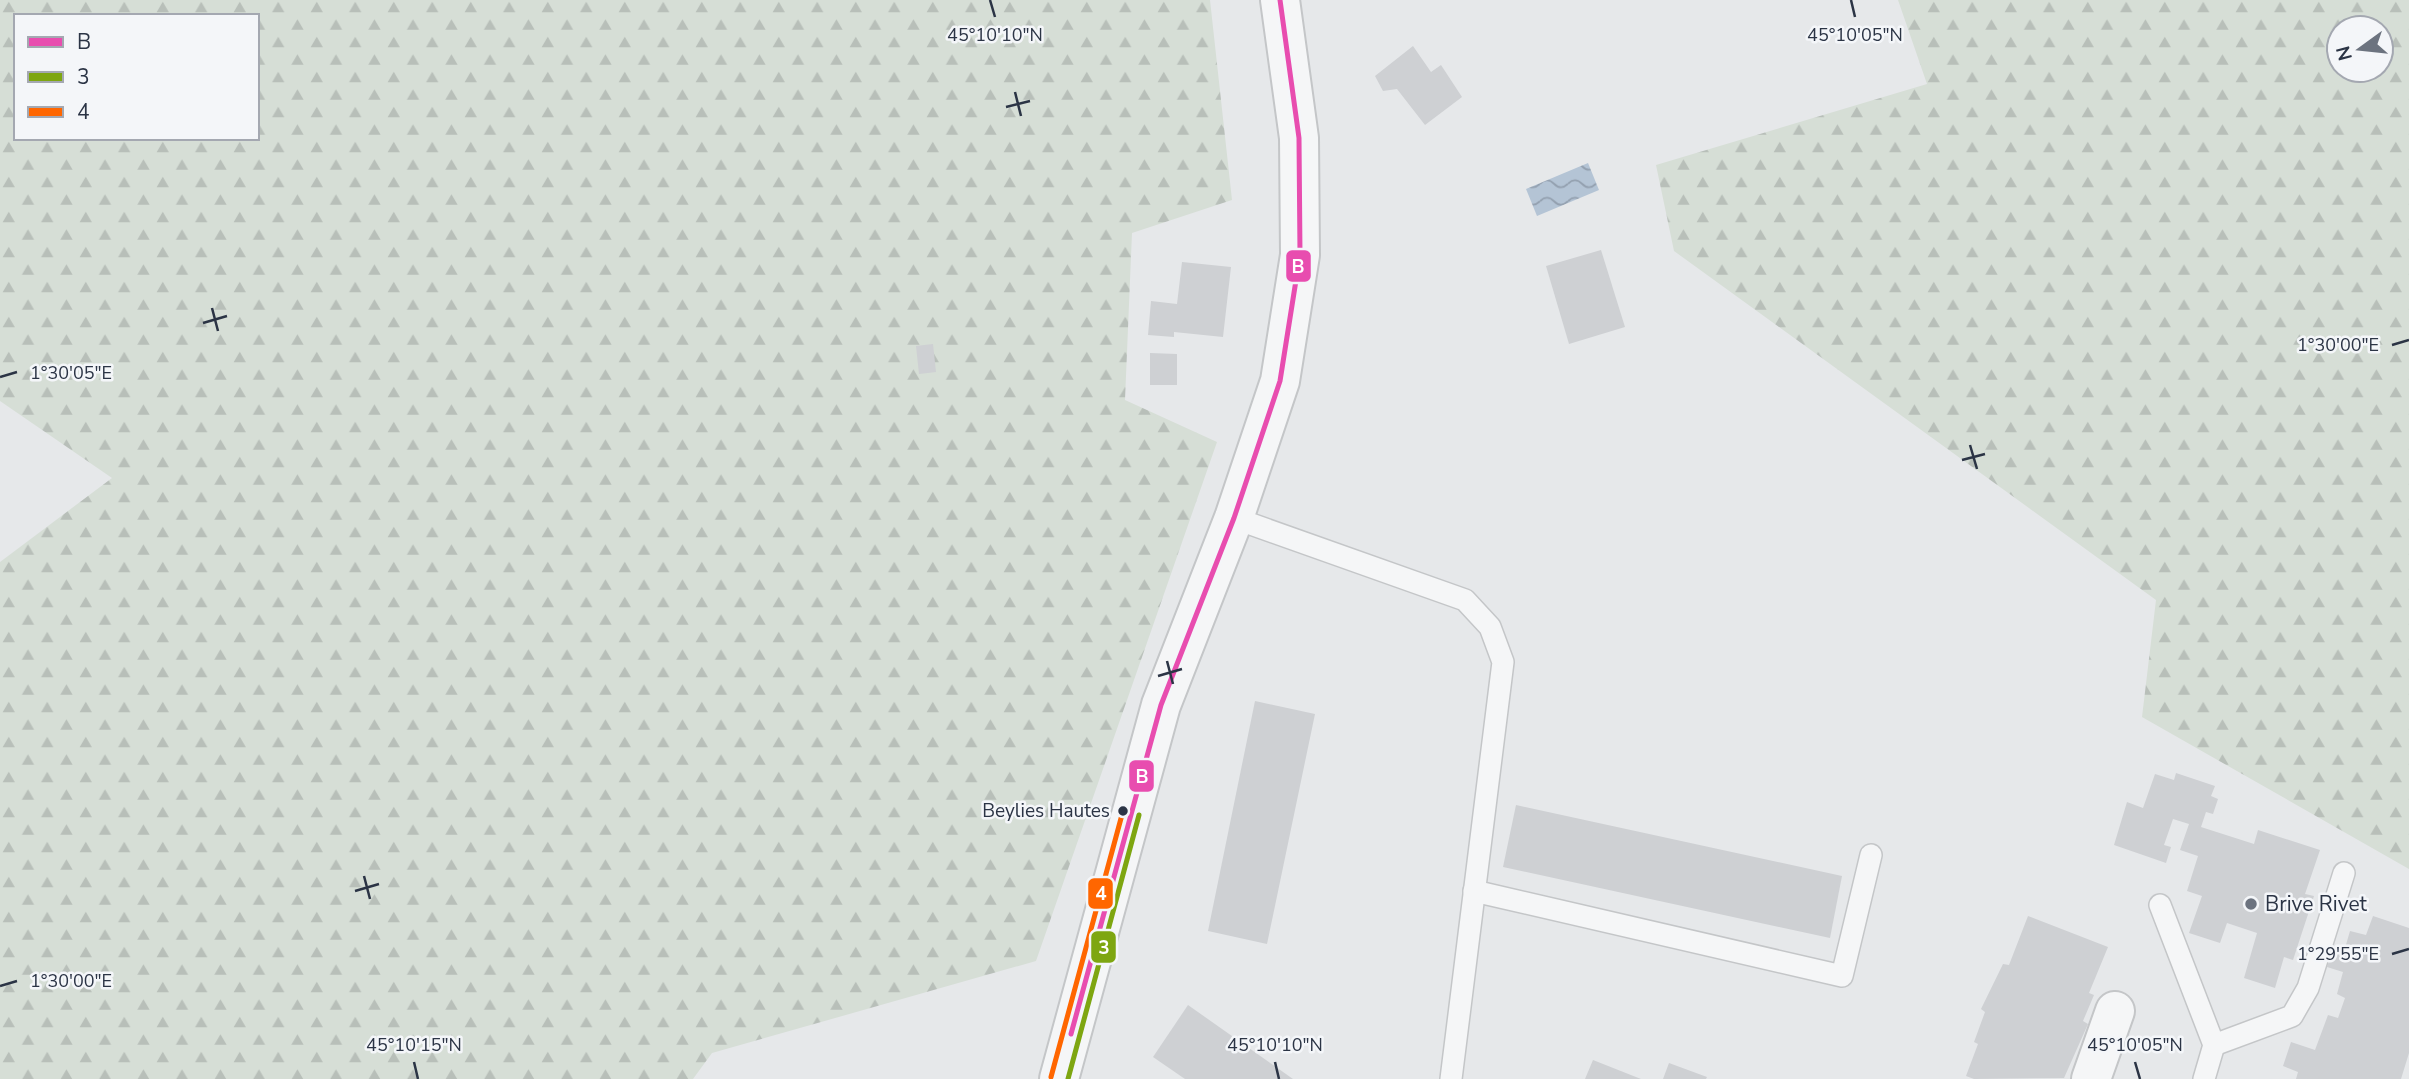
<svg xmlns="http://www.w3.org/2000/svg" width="2409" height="1079" font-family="'Nunito Sans',sans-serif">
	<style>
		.forest { fill: url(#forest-firs); fill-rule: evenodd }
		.water { fill: url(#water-waves) }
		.building { fill: #ced0d3 }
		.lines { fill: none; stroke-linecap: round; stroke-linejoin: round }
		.service-casing { stroke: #c4c6c8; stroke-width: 24 }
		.minor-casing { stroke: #c4c6c8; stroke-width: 42 }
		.service { stroke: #f5f6f7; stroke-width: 21 }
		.minor { stroke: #f5f6f7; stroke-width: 38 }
		.bus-1-casing { stroke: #f4f6f9; stroke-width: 10 }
		.bus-2-casing { stroke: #f4f6f9; stroke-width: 10 }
		.bus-3-casing { stroke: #f4f6f9; stroke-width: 10 }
		.bus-1 { stroke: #e84daf; stroke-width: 5 }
		.bus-2 { stroke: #7ea611; stroke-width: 5 }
		.bus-3 { stroke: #f60; stroke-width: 5 }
		.ticks { fill: none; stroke: #2b3445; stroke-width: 2.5 }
		.bus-dot { fill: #2b3445; stroke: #f4f6f9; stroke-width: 2.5 }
		.poi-dot { fill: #6c737f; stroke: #f4f6f9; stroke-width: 2.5 }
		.labels { text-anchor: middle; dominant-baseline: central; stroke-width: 5; stroke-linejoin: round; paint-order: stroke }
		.bus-label { font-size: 19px; fill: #2b3445; stroke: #f4f6f9; text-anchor: end }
		.poi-label { font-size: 21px; fill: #2b3445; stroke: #f4f6f9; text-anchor: start }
		.ticks-label { font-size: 18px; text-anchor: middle; fill: #2b3445; stroke: #f4f6f9; stroke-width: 5; stroke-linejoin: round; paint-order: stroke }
		.line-badge { stroke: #f4f6f9; stroke-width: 2.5 }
		.badge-label { font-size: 19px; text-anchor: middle; font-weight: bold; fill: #fff }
	</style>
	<defs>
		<pattern id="forest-firs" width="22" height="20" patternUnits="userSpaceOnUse" patternTransform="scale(1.75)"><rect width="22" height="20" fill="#d6ded6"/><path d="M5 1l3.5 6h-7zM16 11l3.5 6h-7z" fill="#b8bfb9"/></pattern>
		<pattern id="water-waves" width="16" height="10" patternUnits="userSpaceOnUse" patternTransform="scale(1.75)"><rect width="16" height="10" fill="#b4c4d5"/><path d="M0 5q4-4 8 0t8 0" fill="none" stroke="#93a0af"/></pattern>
	</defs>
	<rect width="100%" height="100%" fill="#e6e8ea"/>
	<!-- forest -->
	<g class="forest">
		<path d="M 0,0 L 1210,0 L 1232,200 L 1132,233 L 1125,400 L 1217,442 L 1036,961 L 712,1053 L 693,1079 L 0,1079 L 0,562 L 112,478 L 0,401 ZM 16,16 L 257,16 L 257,138 L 16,138 Z"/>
		<path d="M 1898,0 L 2409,0 L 2409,869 L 2142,717 L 2156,600 L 1674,251 L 1656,165 L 1927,84 ZM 2339,28 L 2381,28 L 2381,70 L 2339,70 Z"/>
	</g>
	<!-- water -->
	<polygon class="water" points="1588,163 1599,190 1537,216 1526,189"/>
	<!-- building -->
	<g class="building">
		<polygon points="1413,46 1431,72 1441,65 1462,97 1425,125 1397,89 1383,91 1375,76"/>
		<polygon points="1601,250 1625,327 1569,344 1546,266"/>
		<polygon points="1182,262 1231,267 1223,337 1174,332 1174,337 1148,335 1151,301 1177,304"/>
		<polygon points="933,344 936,372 919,374 916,346"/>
		<polygon points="1150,353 1177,354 1177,385 1150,385"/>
		<polygon points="1255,701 1315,714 1267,944 1208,931"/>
		<polygon points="2176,773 2215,786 2211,796 2218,799 2213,814 2206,812 2201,827 2254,844 2258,830 2320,850 2305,894 2314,896 2293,960 2284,957 2275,988 2244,978 2257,933 2227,923 2220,943 2189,933 2202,896 2187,891 2198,856 2180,850 2189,824 2173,819 2164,845 2171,847 2166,863 2114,845 2127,802 2143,808 2155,774 2174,780"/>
		<polygon points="1516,805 1842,876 1830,938 1503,867"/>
		<polygon points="2028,916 2108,947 2089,993 2094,995 2083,1021 2088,1024 2064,1078 1974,1079 1966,1076 1978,1044 1974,1042 1985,1012 1981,1009 2003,964 2009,965"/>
		<polygon points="2373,916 2409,928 2409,1053 2401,1079 2296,1079 2298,1072 2283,1066 2291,1042 2315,1050 2328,1015 2338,1018 2345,998 2337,994 2343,972 2327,967 2335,945 2345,948 2350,931 2366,935"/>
		<polygon points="1188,1005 1293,1079 1185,1079 1153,1057"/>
		<polygon points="1593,1060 1641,1079 1585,1079"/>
		<polygon points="1669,1063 1707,1077 1706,1079 1663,1079"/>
	</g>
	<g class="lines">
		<defs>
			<g id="service">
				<polyline points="1234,518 1465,600 1490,627 1503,662 1451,1079"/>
				<polyline points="1474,891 1842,976 1871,855"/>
				<polyline points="2160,905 2214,1045 2204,1079"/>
				<polyline points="2214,1045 2292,1016 2308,988 2344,873"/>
			</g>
			<g id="minor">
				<polyline points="1059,1079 1161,705 1234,518 1280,381 1300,255 1299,138 1280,0"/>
				<polyline points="2091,1079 2115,1011"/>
			</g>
		</defs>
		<!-- service casing -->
		<use href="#service" class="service-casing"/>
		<!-- minor casing -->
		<use href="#minor" class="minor-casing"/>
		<!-- service -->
		<use href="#service" class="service"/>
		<!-- minor -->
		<use href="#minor" class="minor"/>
		<defs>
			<polyline id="bus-1" points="1071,1034 1161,705 1234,518 1280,381 1300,255 1299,138 1280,0"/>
			<polyline id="bus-2" points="1068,1079 1139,815"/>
			<polyline id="bus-3" points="1051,1077 1123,811"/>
		</defs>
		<!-- bus-1 casing -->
		<use href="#bus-1" class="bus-1-casing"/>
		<!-- bus-2 casing -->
		<use href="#bus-2" class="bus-2-casing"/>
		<!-- bus-3 casing -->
		<use href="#bus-3" class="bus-3-casing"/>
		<!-- bus-1 -->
		<use href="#bus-1" class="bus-1"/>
		<!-- bus-2 -->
		<use href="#bus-2" class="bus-2"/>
		<!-- bus-3 -->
		<use href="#bus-3" class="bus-3"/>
	</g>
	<!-- ticks -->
	<path class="ticks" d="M 990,0 L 995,17M 1851,0 L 1855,17M 1015,92 L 1021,116M 1006,107 L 1030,101M 212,308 L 218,331M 203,323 L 227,316M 2392,345 L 2409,340M 0,377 L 17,372M 1970,445 L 1977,469M 1962,460 L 1985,454M 1167,661 L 1173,684M 1158,676 L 1182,669M 364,876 L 370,899M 355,891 L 379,884M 2392,954 L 2409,949M 0,986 L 17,981M 414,1062 L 418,1079M 1275,1062 L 1279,1079M 2135,1062 L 2140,1079"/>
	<!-- markers -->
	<circle class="bus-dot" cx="1123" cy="811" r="6"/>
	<circle class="poi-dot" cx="2251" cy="904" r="7"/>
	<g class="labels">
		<!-- bus labels -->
		<g class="bus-label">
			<text x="1110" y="811">Beylies Hautes</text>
		</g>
		<!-- poi labels -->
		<g class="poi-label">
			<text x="2265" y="904">Brive Rivet</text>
		</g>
	</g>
	<g class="ticks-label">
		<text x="995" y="41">45°10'10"N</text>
		<text x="1855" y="41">45°10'05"N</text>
		<text x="2338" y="351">1°30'00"E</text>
		<text x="71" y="379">1°30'05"E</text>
		<text x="2338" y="960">1°29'55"E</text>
		<text x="71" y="987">1°30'00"E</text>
		<text x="414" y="1051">45°10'15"N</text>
		<text x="1275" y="1051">45°10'10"N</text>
		<text x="2135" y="1051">45°10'05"N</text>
	</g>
	<g class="line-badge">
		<rect x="1285" y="249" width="27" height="34" rx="7" fill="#e84daf"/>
		<rect x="1128" y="759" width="27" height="34" rx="7" fill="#e84daf"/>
		<rect x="1087" y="877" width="27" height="33" rx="7" fill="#f60"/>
		<rect x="1090" y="930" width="27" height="34" rx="7" fill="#7ea611"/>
	</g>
	<g class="badge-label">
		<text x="1298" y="273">B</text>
		<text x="1142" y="783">B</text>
		<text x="1101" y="900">4</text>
		<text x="1104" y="954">3</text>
	</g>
	<!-- legend -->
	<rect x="14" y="14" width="245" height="126" fill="#f4f6f9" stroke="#a4a8b1" stroke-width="2"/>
	<rect x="28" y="37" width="35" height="10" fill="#e84daf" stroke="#a4a8b1" stroke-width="2"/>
	<text x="77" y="49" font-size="21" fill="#2b3445">B</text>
	<rect x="28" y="72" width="35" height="10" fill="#7ea611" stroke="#a4a8b1" stroke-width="2"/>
	<text x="77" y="84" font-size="21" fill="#2b3445">3</text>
	<rect x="28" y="107" width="35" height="10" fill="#ff6600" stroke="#a4a8b1" stroke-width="2"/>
	<text x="77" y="119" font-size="21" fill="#2b3445">4</text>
	<!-- north arrow -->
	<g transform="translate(2360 49) rotate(255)"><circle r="33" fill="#f4f6f9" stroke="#a4a8b1" stroke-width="2"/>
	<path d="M0-5L12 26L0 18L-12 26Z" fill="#6c737f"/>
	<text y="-10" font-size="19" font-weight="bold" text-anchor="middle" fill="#2b3445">N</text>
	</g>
</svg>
